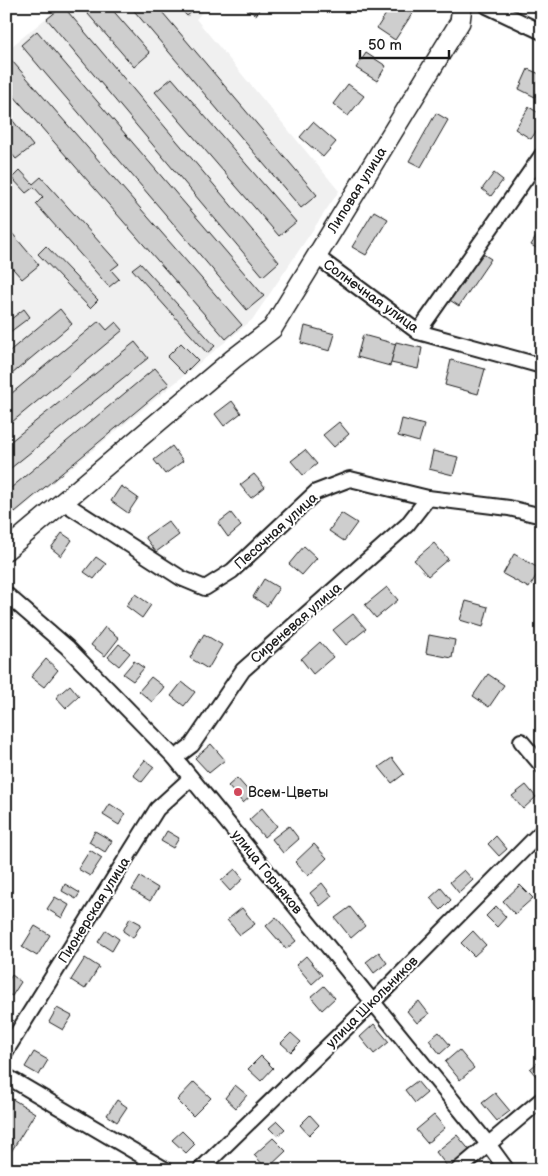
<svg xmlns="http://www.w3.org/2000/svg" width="548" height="1176" font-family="'Balsamiq Sans',sans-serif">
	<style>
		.built { fill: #f0f0f0 }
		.building { fill: #cecece; stroke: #1c1c1c }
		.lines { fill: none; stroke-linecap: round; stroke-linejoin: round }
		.minor-casing { stroke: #1c1c1c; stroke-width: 18 }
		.secondary-casing { stroke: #1c1c1c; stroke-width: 22 }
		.minor { stroke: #fff; stroke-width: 14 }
		.secondary { stroke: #fff; stroke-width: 19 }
		.poi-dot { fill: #d1495b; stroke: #fff; stroke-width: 2 }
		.labels { text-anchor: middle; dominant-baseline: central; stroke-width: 4; stroke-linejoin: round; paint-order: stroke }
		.street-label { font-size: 14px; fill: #1c1c1c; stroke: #fff }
		.poi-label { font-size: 14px; fill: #1c1c1c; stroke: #fff; text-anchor: start }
	</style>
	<rect width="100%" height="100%" fill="#fff"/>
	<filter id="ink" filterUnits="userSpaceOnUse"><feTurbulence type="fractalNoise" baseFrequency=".02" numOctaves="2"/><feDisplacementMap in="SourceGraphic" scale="10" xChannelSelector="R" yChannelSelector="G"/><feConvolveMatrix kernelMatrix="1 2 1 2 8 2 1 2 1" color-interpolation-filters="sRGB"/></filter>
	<g filter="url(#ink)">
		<!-- built -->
		<polygon class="built" points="61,6 208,6 196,19 339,191 252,320 6,521 6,51"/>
		<!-- building -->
		<g class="building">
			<polygon points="63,6 279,262 263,276 47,19"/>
			<polygon points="81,6 109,6 150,53 134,67"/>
			<polygon points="130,6 157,6 317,195 301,208"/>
			<polygon points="178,6 199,6 187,16"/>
			<polygon points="242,6 261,6 256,15"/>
			<polygon points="391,6 400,6 412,14 395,40 377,28"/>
			<polygon points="37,31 264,296 247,310 21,45"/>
			<polygon points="366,53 386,66 377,81 356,68"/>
			<polygon points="6,54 242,325 226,339 6,87"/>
			<polygon points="528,69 542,75 542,82 535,97 519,89"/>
			<polygon points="172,78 296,222 279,236 155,92"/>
			<polygon points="348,84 364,96 348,116 333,104"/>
			<polygon points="529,107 542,115 542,123 531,139 515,129"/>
			<polygon points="6,112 33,146 16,159 6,147"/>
			<polygon points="436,113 448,120 421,167 409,161"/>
			<polygon points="313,122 336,142 323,157 300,137"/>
			<polygon points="20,170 33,184 41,177 119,264 111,270 119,279 109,287 36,204 43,197 34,187 26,193 12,178"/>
			<polygon points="494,173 503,180 491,196 482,189"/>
			<polygon points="374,211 388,219 366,255 352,247"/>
			<polygon points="6,226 39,265 22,279 6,261"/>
			<polygon points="542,227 542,251 531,245"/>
			<polygon points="46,246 98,300 90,308 38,254"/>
			<polygon points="480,252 491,259 459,306 448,299"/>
			<polygon points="140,263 215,346 207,353 132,269"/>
			<polygon points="24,309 30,317 6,335 6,323"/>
			<polygon points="60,309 72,324 6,379 6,354"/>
			<polygon points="99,321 107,330 116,322 123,330 6,427 6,398"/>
			<polygon points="305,326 335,334 330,351 301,343"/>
			<polygon points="363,335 396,344 390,366 357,357"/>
			<polygon points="135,342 148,358 6,472 6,445"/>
			<polygon points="396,342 422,348 418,369 391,363"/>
			<polygon points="181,343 198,360 184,374 167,357"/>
			<polygon points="451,360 485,369 478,394 445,385"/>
			<polygon points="155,368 169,384 15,512 6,501 6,492"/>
			<polygon points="232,401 241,413 224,426 215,414"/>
			<polygon points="402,419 424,425 419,442 398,436"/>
			<polygon points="339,422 349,434 334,447 323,435"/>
			<polygon points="172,446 183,461 165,474 154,460"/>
			<polygon points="305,450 317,464 303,475 291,461"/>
			<polygon points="433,451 458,457 453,475 429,469"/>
			<polygon points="254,474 265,487 251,498 240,485"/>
			<polygon points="121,486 138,498 128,513 111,501"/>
			<polygon points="231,513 241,526 228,537 218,523"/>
			<polygon points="341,513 357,523 344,541 329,531"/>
			<polygon points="168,521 179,535 156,552 145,537"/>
			<polygon points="62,533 72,540 61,556 51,548"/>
			<polygon points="434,543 448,559 428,576 414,560"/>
			<polygon points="304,546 317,558 302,575 289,564"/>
			<polygon points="514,554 540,569 529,588 503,574"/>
			<polygon points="96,557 106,564 94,579 84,572"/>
			<polygon points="264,579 279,588 267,606 253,597"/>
			<polygon points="387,587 398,600 376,618 365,605"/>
			<polygon points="135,594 151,605 142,618 126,606"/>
			<polygon points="466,601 488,607 483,627 460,620"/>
			<polygon points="353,614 366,629 346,645 333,630"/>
			<polygon points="105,627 119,638 105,656 91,645"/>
			<polygon points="204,634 222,645 208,669 190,658"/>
			<polygon points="429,635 455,640 452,658 426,653"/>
			<polygon points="320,642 333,657 313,674 301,659"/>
			<polygon points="119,644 130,653 119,666 108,657"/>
			<polygon points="46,659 58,670 44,687 31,677"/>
			<polygon points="134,661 144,668 133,681 123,674"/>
			<polygon points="488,674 504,685 489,707 473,696"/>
			<polygon points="151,677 164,687 152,702 139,691"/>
			<polygon points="182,682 195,692 184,706 171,696"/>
			<polygon points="70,685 79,696 66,708 56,697"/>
			<polygon points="211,744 225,760 209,773 195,758"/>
			<polygon points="392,758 404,774 392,783 379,767"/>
			<polygon points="145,760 154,767 142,782 133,775"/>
			<polygon points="237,778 252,795 243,803 228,786"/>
			<polygon points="526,785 536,797 523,809 512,796"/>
			<polygon points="110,804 125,814 119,825 103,815"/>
			<polygon points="262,808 277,826 264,837 249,820"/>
			<polygon points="289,826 299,839 283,853 272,839"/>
			<polygon points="95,831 112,841 105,852 89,842"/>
			<polygon points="167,831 179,838 173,848 161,841"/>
			<polygon points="496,836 507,849 499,856 488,844"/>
			<polygon points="314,844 327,858 308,876 295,862"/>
			<polygon points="90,850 102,858 90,876 78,869"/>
			<polygon points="235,869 243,879 230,891 221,881"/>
			<polygon points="464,870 473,880 459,893 450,882"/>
			<polygon points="140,877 158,888 150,901 132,890"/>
			<polygon points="322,883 332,896 320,906 310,893"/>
			<polygon points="65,884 80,893 76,899 62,891"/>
			<polygon points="520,885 533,898 515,914 503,901"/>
			<polygon points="441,888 451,900 441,910 430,898"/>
			<polygon points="55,897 69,905 62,918 47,909"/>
			<polygon points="496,906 506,917 497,927 486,916"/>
			<polygon points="350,907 365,926 351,938 335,918"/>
			<polygon points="242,908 255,924 240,935 227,920"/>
			<polygon points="276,917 296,941 286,949 266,926"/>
			<polygon points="130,918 141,924 133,938 123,931"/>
			<polygon points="35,926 50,935 37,956 22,947"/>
			<polygon points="106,930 119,939 112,951 98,942"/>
			<polygon points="473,931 486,945 474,956 461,943"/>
			<polygon points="379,952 387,963 374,973 366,962"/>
			<polygon points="306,956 322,975 312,984 296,965"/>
			<polygon points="85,958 99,967 85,989 71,980"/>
			<polygon points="12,975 21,982 12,996 6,993 6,984"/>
			<polygon points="324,986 335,998 322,1010 311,997"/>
			<polygon points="419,1001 429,1014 417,1023 407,1011"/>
			<polygon points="57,1008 72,1016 63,1030 49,1022"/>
			<polygon points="374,1024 389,1042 374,1054 360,1037"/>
			<polygon points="439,1032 450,1045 440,1054 429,1040"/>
			<polygon points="291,1033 301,1042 291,1052 281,1043"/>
			<polygon points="459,1050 474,1068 460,1080 445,1062"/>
			<polygon points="34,1052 48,1060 39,1075 25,1067"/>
			<polygon points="261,1056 273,1068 261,1081 248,1069"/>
			<polygon points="542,1059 542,1082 541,1082 530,1069"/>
			<polygon points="417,1081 427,1093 415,1103 405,1090"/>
			<polygon points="194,1082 211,1098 193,1116 177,1100"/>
			<polygon points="235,1085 247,1095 236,1108 225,1098"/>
			<polygon points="495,1093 510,1111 497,1121 482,1103"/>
			<polygon points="6,1095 35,1113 6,1160"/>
			<polygon points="117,1100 127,1107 117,1122 107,1115"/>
			<polygon points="310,1115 319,1125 309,1135 300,1125"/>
			<polygon points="434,1115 445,1128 427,1143 416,1130"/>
			<polygon points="277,1121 285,1129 277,1136 269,1128"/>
			<polygon points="182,1131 195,1144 186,1153 172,1140"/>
			<polygon points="457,1135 472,1153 452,1170 450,1170 436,1152"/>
			<polygon points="273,1138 286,1151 267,1169 254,1155"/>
		</g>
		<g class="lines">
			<defs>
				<g id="minor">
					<polyline points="487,6 542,32"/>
					<polyline points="316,256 418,332 542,366"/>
					<polyline points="418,332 542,155"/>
					<polyline points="63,502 181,578 205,588 232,571 316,492 350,479 428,498 509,508 542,516"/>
					<polyline points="6,594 67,647 175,758 488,1144 507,1170"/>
					<polyline points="521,741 542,766"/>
					<polyline points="175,758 192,745 243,670 407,525 428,498"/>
					<polyline points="6,1051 157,809 191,778"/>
					<polyline points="6,1076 166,1170"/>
					<polyline points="200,1170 373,1002 542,831"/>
					<polyline points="458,1170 542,1099"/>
				</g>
				<polyline id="secondary" points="6,550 233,359 272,329 460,22 462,6"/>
			</defs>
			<!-- minor casing -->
			<use href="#minor" class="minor-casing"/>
			<!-- secondary casing -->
			<use href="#secondary" class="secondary-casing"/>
			<!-- minor -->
			<use href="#minor" class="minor"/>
			<!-- secondary -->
			<use href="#secondary" class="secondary"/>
		</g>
	</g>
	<!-- markers -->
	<circle class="poi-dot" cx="238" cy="792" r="5"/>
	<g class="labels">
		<!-- street labels -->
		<g class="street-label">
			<text transform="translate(357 190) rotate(-58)">Липовая улица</text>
			<text transform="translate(371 296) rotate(36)">Солнечная улица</text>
			<text transform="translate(276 531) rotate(-42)">Песочная улица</text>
			<text transform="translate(296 623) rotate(-41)">Сиреневая улица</text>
			<text transform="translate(267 872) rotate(51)">улица Горняков</text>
			<text transform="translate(94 910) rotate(-58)">Пионерская улица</text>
			<text transform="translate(372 1002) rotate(-45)">улица Школьников</text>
		</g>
		<!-- poi labels -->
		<g class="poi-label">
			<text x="248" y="792">Всем-Цветы</text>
		</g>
	</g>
	<!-- margin -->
	<rect width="548" height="1176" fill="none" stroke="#fff" stroke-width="25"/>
	<rect x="12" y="12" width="523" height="1151" fill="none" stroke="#1c1c1c" stroke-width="2" filter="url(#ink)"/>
	<!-- scale -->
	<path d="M360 50v8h89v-8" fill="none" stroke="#1c1c1c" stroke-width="2.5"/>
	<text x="368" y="50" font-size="15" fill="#1c1c1c" stroke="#ffffff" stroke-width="4" paint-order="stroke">50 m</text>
</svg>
